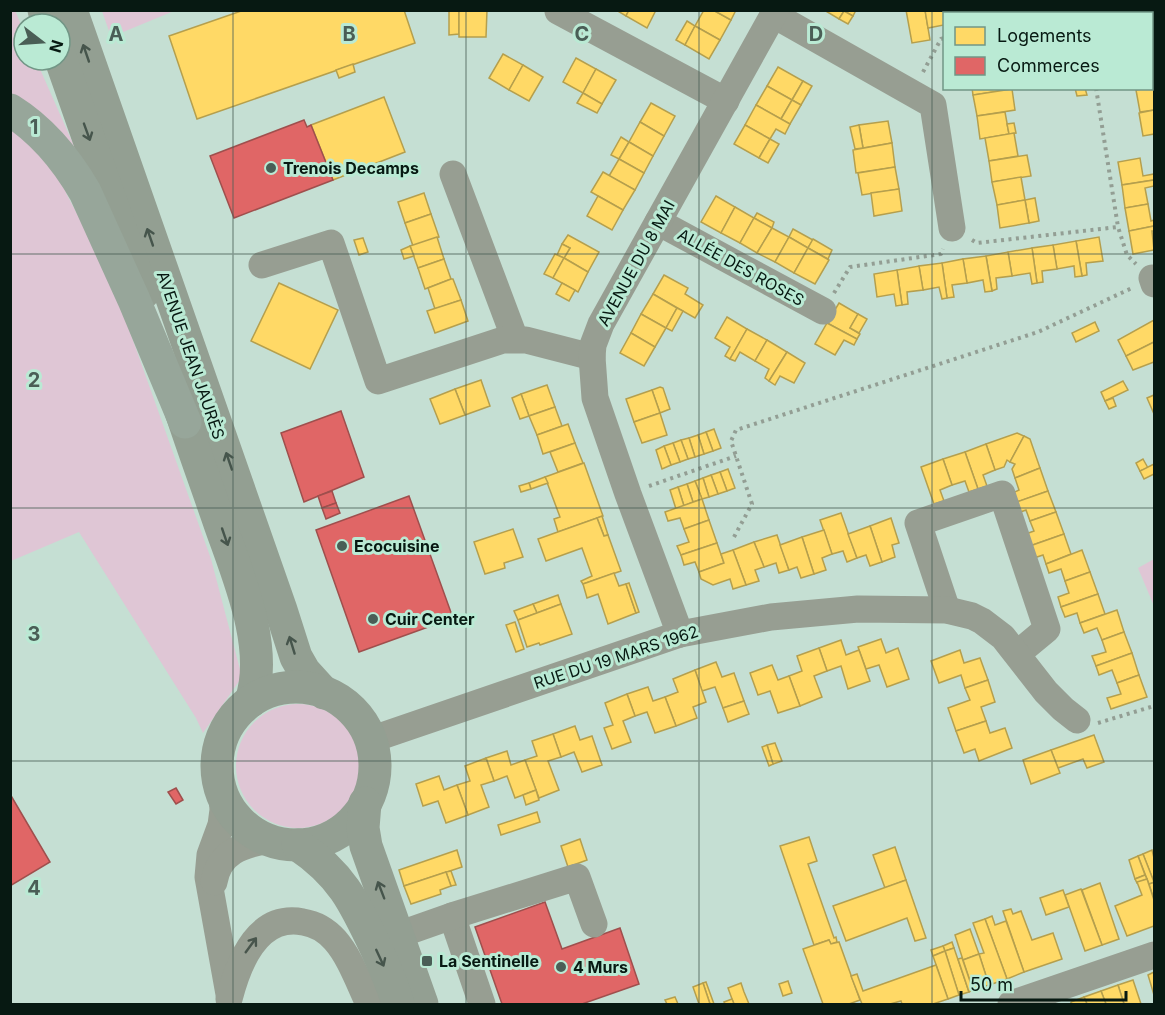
<svg xmlns="http://www.w3.org/2000/svg" width="1165" height="1015" font-family="Inter,sans-serif">
	<style>
		.green { fill: #dfc6d5 }
		.homes { fill: #ffd966; stroke: #b59f4d; stroke-width: 1.5 }
		.shops { fill: #e06666; stroke: #9f4f4d; stroke-width: 1.5 }
		.lines { fill: none; stroke-linecap: round; stroke-linejoin: round }
		.path { stroke: #939e94; stroke-width: 4; stroke-dasharray: 3 4.5; stroke-linecap: butt }
		.minor { stroke: #979e92; stroke-width: 27 }
		.major { stroke: #939f92; stroke-width: 33 }
		.highway { stroke: #97a69a; stroke-width: 33 }
		.oneway { stroke: #46554c }
		.oneway2 { stroke: #48554c }
		.grid { fill: none; stroke: #4a5e56; stroke-width: 1.5; stroke-opacity: 0.55 }
		.poi-dot { fill: #4a5e56; stroke: #baead4; stroke-width: 2 }
		.labels { text-anchor: middle; dominant-baseline: central; stroke-width: 6; stroke-linejoin: round; paint-order: stroke }
		.poi-label { font-size: 16px; font-weight: bold; fill: #071912; stroke: #baead4; text-anchor: start }
		.street-label { font-size: 16px; fill: #071912; stroke: #baead4 }
		.grid-label { font-size: 20px; text-anchor: middle; font-weight: bold; fill: #4a5e56; stroke: #baead4; stroke-width: 6; stroke-linejoin: round; paint-order: stroke }
	</style>
	<rect width="100%" height="100%" fill="#c5dfd3"/>
	<!-- green -->
	<g class="green">
		<polygon points="15,10 24,32 24,60 36,60 78,155 66,193 110,276 211,559 242,677 203,733 196,718 79,532 11,561 10,11"/>
		<polygon points="102,11 102,10 174,11 111,37"/>
		<polygon points="1154,559 1154,606 1138,568"/>
		<circle cx="298" cy="766" r="62"/>
	</g>
	<!-- homes -->
	<g class="homes">
		<polygon points="244,10 404,10 415,43 197,119 169,36"/>
		<polygon points="449,10 459,10 459,34 449,35"/>
		<polygon points="459,10 487,10 486,37 459,37"/>
		<polygon points="616,10 629,10 626,16"/>
		<polygon points="629,10 656,10 647,28 626,16"/>
		<polygon points="704,10 713,10 731,20 720,40 695,26"/>
		<polygon points="713,10 736,10 731,20"/>
		<polygon points="824,10 856,10 853,16 844,11 839,19"/>
		<polygon points="906,10 925,10 930,40 912,43"/>
		<polygon points="925,10 948,10 948,14 944,14 944,25 928,28"/>
		<polygon points="948,10 971,10 972,14 948,14"/>
		<polygon points="971,10 994,10 994,14 972,14"/>
		<polygon points="994,10 1016,10 1017,13 994,14"/>
		<polygon points="1135,10 1154,10 1154,18 1152,19 1152,14 1135,14"/>
		<polygon points="844,11 853,16 848,24 839,19"/>
		<polygon points="1154,18 1154,42 1152,42 1152,19"/>
		<polygon points="687,21 695,26 685,45 676,40"/>
		<polygon points="695,26 720,40 709,59 685,45"/>
		<rect x="1152" y="42" width="2" height="23"/>
		<polygon points="503,54 523,65 509,90 489,78"/>
		<polygon points="576,58 596,69 583,93 563,82"/>
		<polygon points="353,64 355,72 339,78 336,70"/>
		<polygon points="523,65 543,77 529,101 509,90"/>
		<polygon points="1152,65 1154,65 1154,87 1152,88"/>
		<polygon points="778,67 803,81 792,100 767,86"/>
		<polygon points="596,69 616,80 602,104 583,93"/>
		<polygon points="803,81 812,86 801,105 792,100"/>
		<polygon points="767,86 792,100 781,119 756,105"/>
		<polygon points="1154,87 1154,110 1140,112 1136,90"/>
		<polygon points="972,88 1012,88 1012,89 973,95"/>
		<polygon points="1075,88 1085,88 1087,95 1077,96"/>
		<polygon points="1012,89 1015,110 977,116 973,95"/>
		<polygon points="583,93 602,104 597,113 577,103"/>
		<polygon points="384,97 405,152 333,180 311,125"/>
		<polygon points="792,100 801,105 790,124 781,119"/>
		<polygon points="651,103 675,116 664,136 640,122"/>
		<polygon points="756,105 790,124 785,134 776,129 770,139 745,125"/>
		<polygon points="1154,110 1154,134 1143,136 1139,113"/>
		<polygon points="1005,112 1009,134 980,139 977,116"/>
		<polygon points="888,121 892,143 863,148 859,125"/>
		<polygon points="640,122 664,136 653,156 629,142"/>
		<polygon points="1014,123 1016,133 1009,134 1007,124"/>
		<polygon points="745,125 770,139 759,158 734,144"/>
		<polygon points="859,125 863,148 855,149 850,127"/>
		<polygon points="1014,133 1018,156 989,161 985,138"/>
		<polygon points="621,137 629,142 619,159 611,155"/>
		<polygon points="770,139 779,144 768,163 759,158"/>
		<polygon points="629,142 653,156 644,173 619,159"/>
		<polygon points="892,143 895,167 856,173 853,150"/>
		<polygon points="1027,155 1031,176 992,182 989,161"/>
		<polygon points="1140,158 1143,176 1154,174 1154,180 1122,185 1118,162"/>
		<polygon points="619,159 644,173 635,190 609,176"/>
		<polygon points="895,167 899,189 862,195 858,173"/>
		<polygon points="603,172 635,190 623,210 591,192"/>
		<polygon points="1021,177 1025,200 997,205 992,182"/>
		<polygon points="1154,180 1154,186 1145,188 1148,204 1125,208 1122,185"/>
		<polygon points="899,189 902,211 874,216 871,193"/>
		<polygon points="424,193 431,214 405,223 398,202"/>
		<polygon points="598,196 623,210 612,230 587,216"/>
		<polygon points="716,196 735,207 721,233 701,222"/>
		<polygon points="1035,198 1039,221 1029,223 1025,200"/>
		<polygon points="1025,200 1029,223 1000,228 997,205"/>
		<polygon points="1148,204 1151,221 1154,220 1154,226 1129,231 1125,208"/>
		<polygon points="735,207 754,218 740,243 721,233"/>
		<polygon points="757,213 774,222 772,228 754,218"/>
		<polygon points="431,214 439,237 413,246 405,223"/>
		<polygon points="754,218 772,228 757,253 740,243"/>
		<polygon points="1154,226 1154,231 1152,231 1154,250 1133,254 1129,231"/>
		<polygon points="772,228 789,237 775,262 757,253"/>
		<polygon points="793,229 813,240 808,248 789,237"/>
		<polygon points="568,235 599,252 588,272 564,258 570,248 562,244"/>
		<polygon points="437,237 444,259 418,268 410,246"/>
		<polygon points="789,237 808,248 794,273 775,262"/>
		<polygon points="1099,237 1103,261 1086,263 1087,275 1082,276 1076,241"/>
		<polygon points="363,238 368,252 359,255 354,240"/>
		<polygon points="813,239 832,250 828,259 808,248"/>
		<polygon points="1076,241 1082,276 1075,277 1074,266 1057,269 1053,245"/>
		<polygon points="562,244 570,248 564,258 557,255"/>
		<polygon points="1053,245 1057,269 1042,271 1043,282 1037,283 1032,248"/>
		<polygon points="410,246 414,256 404,259 401,250"/>
		<polygon points="808,248 829,260 815,284 794,273"/>
		<polygon points="1032,248 1037,283 1032,284 1030,273 1012,276 1008,252"/>
		<polygon points="1008,252 1012,276 996,278 997,289 992,291 986,256"/>
		<polygon points="555,254 564,258 553,278 544,274"/>
		<polygon points="986,256 992,291 985,292 983,280 967,283 963,259"/>
		<polygon points="564,258 588,272 578,292 553,278"/>
		<polygon points="444,259 451,279 425,289 418,268"/>
		<polygon points="963,259 967,283 952,285 954,297 947,298 942,263"/>
		<polygon points="942,263 947,298 942,299 939,287 923,290 919,266"/>
		<polygon points="919,266 923,290 907,292 908,304 902,305 897,270"/>
		<polygon points="897,270 902,305 896,306 894,294 877,297 874,274"/>
		<polygon points="664,275 688,288 685,294 703,305 695,318 653,294"/>
		<polygon points="451,279 453,279 461,300 435,309 428,288"/>
		<polygon points="279,283 338,310 310,369 251,341"/>
		<polygon points="562,283 575,290 569,301 556,294"/>
		<polygon points="653,294 677,308 666,328 641,314"/>
		<polygon points="461,300 468,321 435,333 427,311"/>
		<polygon points="839,303 858,314 850,328 860,334 857,339 827,323"/>
		<polygon points="677,308 683,311 672,331 666,328"/>
		<polygon points="641,314 666,328 655,347 631,333"/>
		<polygon points="858,314 867,319 859,333 850,328"/>
		<polygon points="727,317 747,329 730,359 725,356 730,347 715,338"/>
		<polygon points="1154,320 1154,342 1126,356 1118,340"/>
		<polygon points="1095,322 1099,331 1076,342 1072,333"/>
		<polygon points="827,323 857,339 854,345 844,340 835,355 815,344"/>
		<polygon points="747,329 767,340 755,361 740,352 735,361 730,359"/>
		<polygon points="631,333 655,347 644,366 620,353"/>
		<polygon points="767,340 787,352 769,381 765,378 769,369 755,361"/>
		<polygon points="1154,342 1154,362 1133,370 1126,356"/>
		<polygon points="787,352 805,363 794,383 780,376 775,385 769,381"/>
		<polygon points="481,380 490,406 465,415 455,389"/>
		<polygon points="1123,381 1128,390 1105,401 1101,392"/>
		<polygon points="547,385 555,407 529,416 521,394"/>
		<polygon points="660,387 663,388 670,409 660,413 652,390"/>
		<polygon points="455,389 465,415 440,424 430,399"/>
		<polygon points="652,390 660,413 634,422 626,399"/>
		<polygon points="521,394 529,416 520,419 512,398"/>
		<polygon points="1154,395 1154,414 1147,398"/>
		<polygon points="1113,398 1116,406 1109,409 1105,401"/>
		<polygon points="555,407 562,426 537,435 529,416"/>
		<polygon points="660,413 667,435 642,443 634,422"/>
		<polygon points="568,424 575,443 543,454 537,435"/>
		<polygon points="714,429 721,448 713,451 706,432"/>
		<polygon points="706,432 713,451 704,454 698,435"/>
		<polygon points="1017,433 1024,436 1010,462 1007,460 1004,467 995,470 986,444"/>
		<polygon points="698,435 704,454 695,457 689,438"/>
		<polygon points="1024,436 1030,439 1040,468 1015,478 1012,469 1015,464 1010,462"/>
		<polygon points="689,438 695,457 688,459 681,440"/>
		<polygon points="681,440 688,459 680,462 673,443"/>
		<polygon points="575,443 583,463 558,472 550,452"/>
		<polygon points="673,443 680,462 671,465 664,446"/>
		<polygon points="986,444 995,470 983,475 987,486 978,489 965,452"/>
		<polygon points="664,446 671,465 662,469 656,450"/>
		<polygon points="965,452 978,489 969,492 965,481 952,485 943,459"/>
		<polygon points="943,459 952,485 940,490 944,501 934,504 921,467"/>
		<polygon points="1143,459 1148,468 1140,471 1136,463"/>
		<polygon points="584,463 603,516 558,532 554,519 560,517 545,477"/>
		<polygon points="1154,464 1154,474 1144,479 1140,471"/>
		<polygon points="1040,468 1048,491 1011,504 1008,495 1019,490 1015,478"/>
		<polygon points="728,469 735,488 727,491 720,472"/>
		<polygon points="720,472 727,491 718,494 711,475"/>
		<polygon points="711,475 718,494 709,497 703,478"/>
		<polygon points="545,477 548,483 531,489 529,483"/>
		<polygon points="703,478 709,497 702,499 695,481"/>
		<polygon points="695,481 702,499 693,502 687,484"/>
		<polygon points="529,483 531,489 521,492 519,486"/>
		<polygon points="687,484 693,502 684,506 678,487"/>
		<polygon points="678,487 684,506 676,509 670,490"/>
		<polygon points="1048,491 1056,512 1030,521 1026,510 1015,514 1011,504"/>
		<polygon points="702,499 709,520 684,529 680,518 668,521 665,512"/>
		<polygon points="1056,512 1064,534 1027,547 1023,535 1034,531 1030,521"/>
		<polygon points="841,513 857,558 847,562 843,551 832,554 820,520"/>
		<polygon points="602,516 608,535 604,536 597,518"/>
		<polygon points="597,518 604,536 608,535 621,571 583,584 581,581 592,576 582,548 546,561 538,539"/>
		<polygon points="891,518 899,543 892,545 895,557 882,562 870,526"/>
		<polygon points="709,520 717,543 681,555 677,546 689,542 684,529"/>
		<polygon points="870,526 882,562 870,566 866,555 857,558 848,534"/>
		<polygon points="513,529 523,557 504,563 505,568 485,574 474,542"/>
		<polygon points="824,530 832,554 822,558 826,570 814,574 802,537"/>
		<polygon points="1064,534 1071,554 1046,564 1043,555 1031,559 1027,547"/>
		<polygon points="777,535 789,570 779,573 776,563 764,567 754,542"/>
		<polygon points="802,537 814,574 801,578 797,567 789,570 780,545"/>
		<polygon points="754,542 764,567 755,570 759,581 746,585 733,550"/>
		<polygon points="717,543 724,563 699,572 695,562 684,565 681,555"/>
		<polygon points="733,550 746,585 733,589 730,579 713,585 701,579 699,572 724,563 721,554"/>
		<polygon points="1082,550 1090,572 1065,581 1061,569 1049,573 1046,564"/>
		<polygon points="1090,572 1098,594 1061,607 1058,597 1069,593 1065,581"/>
		<polygon points="614,573 619,586 626,584 636,613 608,624 598,594 587,598 583,584"/>
		<polygon points="629,583 639,612 636,613 626,584"/>
		<polygon points="1098,594 1105,614 1080,623 1077,613 1065,617 1061,607"/>
		<polygon points="558,595 561,604 537,613 533,604"/>
		<polygon points="533,604 537,613 518,620 514,611"/>
		<polygon points="561,604 572,634 540,645 539,643 527,647 518,620"/>
		<polygon points="1117,610 1124,632 1102,640 1097,628 1084,633 1080,623"/>
		<polygon points="515,622 524,649 516,652 506,625"/>
		<polygon points="1124,632 1132,653 1096,666 1092,656 1106,652 1102,640"/>
		<polygon points="881,639 886,653 898,648 909,679 887,687 879,665 866,669 858,647"/>
		<polygon points="841,640 846,655 859,650 870,681 848,689 841,666 827,671 819,648"/>
		<polygon points="819,648 827,671 814,676 822,697 800,706 789,676 802,671 797,656"/>
		<polygon points="960,650 964,663 980,658 988,680 965,688 961,675 939,683 931,661"/>
		<polygon points="1132,653 1139,675 1117,683 1112,670 1099,675 1096,666"/>
		<polygon points="716,662 722,677 734,673 744,701 723,708 715,687 702,691 695,670"/>
		<polygon points="772,665 778,680 789,676 800,706 778,713 770,691 758,695 750,673"/>
		<polygon points="695,670 706,702 693,707 697,718 676,726 665,697 678,692 673,679"/>
		<polygon points="1139,675 1147,697 1111,709 1107,698 1121,694 1117,683"/>
		<polygon points="988,680 995,702 981,707 986,721 956,731 948,708 970,700 965,688"/>
		<polygon points="648,687 653,701 665,697 676,726 655,733 647,712 635,716 627,694"/>
		<polygon points="627,694 635,716 623,721 631,742 612,749 604,728 613,725 605,703"/>
		<polygon points="744,701 749,714 728,722 723,708"/>
		<polygon points="986,721 990,733 1005,728 1012,748 979,761 975,749 964,753 956,731"/>
		<polygon points="575,726 580,740 592,736 602,765 582,772 574,752 561,757 553,734"/>
		<polygon points="553,734 561,757 548,761 559,790 539,798 525,760 537,756 532,741"/>
		<polygon points="1094,735 1104,762 1087,768 1083,759 1058,768 1051,750"/>
		<polygon points="775,743 782,761 773,764 767,745"/>
		<polygon points="767,745 773,764 769,766 762,747"/>
		<polygon points="1051,750 1060,773 1031,784 1023,760"/>
		<polygon points="507,751 511,765 525,760 536,790 515,798 507,776 494,781 486,758"/>
		<polygon points="486,758 494,781 481,785 489,807 468,815 457,785 470,781 465,766"/>
		<polygon points="439,776 444,790 457,785 468,815 446,823 438,801 423,806 416,784"/>
		<polygon points="536,790 539,800 526,805 523,795"/>
		<polygon points="537,812 540,822 501,835 498,825"/>
		<polygon points="809,837 817,861 808,864 834,938 836,937 837,942 831,944 829,940 814,945 780,846"/>
		<polygon points="580,839 587,860 568,867 561,846"/>
		<polygon points="895,847 906,880 885,888 873,855"/>
		<polygon points="457,850 462,867 404,886 399,870"/>
		<polygon points="1152,850 1154,858 1154,900 1149,884 1154,882 1143,854"/>
		<polygon points="1143,854 1154,882 1149,884 1138,856"/>
		<polygon points="1138,856 1145,875 1135,879 1129,860"/>
		<polygon points="451,871 456,885 451,886 446,872"/>
		<polygon points="446,872 451,886 440,890 441,894 411,904 404,886"/>
		<polygon points="1145,875 1147,879 1137,883 1135,879"/>
		<polygon points="1147,879 1154,900 1154,926 1127,936 1115,906 1142,895 1137,882"/>
		<polygon points="906,880 926,938 915,941 907,918 846,941 833,906"/>
		<polygon points="1100,883 1119,939 1102,945 1082,890"/>
		<polygon points="1081,889 1102,945 1085,951 1065,895"/>
		<polygon points="1063,890 1069,907 1046,915 1040,898"/>
		<polygon points="1011,909 1013,914 1021,911 1032,940 1053,933 1062,959 1024,972 1003,911"/>
		<polygon points="992,916 995,925 1006,921 1024,972 1007,979 985,919"/>
		<polygon points="985,919 1007,979 989,985 979,954 984,953 973,923"/>
		<polygon points="970,929 979,954 963,960 955,935"/>
		<polygon points="829,940 831,944 839,942 860,1000 849,1004 823,1004 803,949"/>
		<polygon points="952,942 954,948 945,951 943,946"/>
		<polygon points="943,946 945,951 933,956 931,950"/>
		<polygon points="954,948 969,992 959,995 945,951"/>
		<polygon points="945,951 959,995 948,999 933,956"/>
		<polygon points="979,954 989,985 973,990 963,960"/>
		<polygon points="962,958 973,990 969,992 958,959"/>
		<polygon points="936,965 948,999 933,1004 902,1004 901,1001 890,1004 862,1004 851,976 857,974 863,991"/>
		<polygon points="1154,972 1154,995 1148,975"/>
		<polygon points="1133,980 1141,1004 1124,1004 1118,985"/>
		<polygon points="788,981 792,993 783,996 779,984"/>
		<polygon points="706,982 714,1004 710,1004 703,983"/>
		<polygon points="703,983 710,1004 699,1004 693,987"/>
		<polygon points="741,983 744,992 749,1004 734,1004 732,999 728,988"/>
		<polygon points="1118,985 1124,1004 1106,1004 1101,991"/>
		<polygon points="1101,991 1106,1004 1087,1004 1084,997"/>
		<polygon points="675,997 678,1004 667,1004 665,1000"/>
		<polygon points="1084,997 1087,1004 1071,1004 1071,1002"/>
		<polygon points="732,999 734,1004 725,1004 724,1002"/>
	</g>
	<!-- shops -->
	<g class="shops">
		<polygon points="304,120 307,127 311,125 333,180 234,218 210,156"/>
		<polygon points="341,411 364,477 304,502 281,433"/>
		<polygon points="332,491 336,503 322,508 318,496"/>
		<polygon points="409,496 453,618 359,652 316,530"/>
		<polygon points="336,503 340,513 326,519 322,508"/>
		<polygon points="176,788 183,800 176,804 168,792"/>
		<polygon points="10,794 50,862 10,886"/>
		<polygon points="545,902 562,949 620,928 639,984 582,1004 502,1004 475,927"/>
	</g>
	<g class="lines">
		<!-- path -->
		<g class="path">
			<polyline points="1079,14 1083,14"/>
			<polyline points="923,72 941,39 944,38"/>
			<polyline points="1096,88 1118,227"/>
			<polyline points="972,240 977,243 1118,227 1127,255 1136,264"/>
			<polyline points="834,293 850,267 941,254 943,249"/>
			<polyline points="649,486 736,456"/>
			<polyline points="734,537 752,504 731,441 736,430 1038,332 1132,288"/>
			<polyline points="1098,723 1154,706"/>
		</g>
		<!-- minor -->
		<g class="minor">
			<polyline points="558,11 726,101"/>
			<polyline points="774,15 933,105 952,228"/>
			<polyline points="453,174 515,339"/>
			<polyline points="658,222 823,311"/>
			<polyline points="262,265 331,243 378,381 503,340 526,340 592,357"/>
			<polyline points="1152,278 1154,284"/>
			<polyline points="947,610 918,523 1002,494 1047,629 1018,653"/>
			<polyline points="680,634 628,494 595,398 592,357 593,345 601,324 776,10"/>
			<polyline points="370,740 680,634 771,617 858,609 947,610 972,616 982,621 1003,637 1046,692 1063,709 1077,720"/>
			<polyline points="222,794 223,810 221,825 210,855 208,877 229,994"/>
			<path d="M 214,882 C 219,852 242,845 269,840"/>
			<polyline points="452,916 482,1004"/>
			<polyline points="398,935 452,916 577,877 594,924"/>
			<path d="M 229,999 C 238,964 257,913 303,922 C 316,924 326,930 335,940 C 350,957 359,983 369,1004"/>
			<polyline points="1011,1004 1154,955"/>
		</g>
		<!-- major -->
		<g class="major">
			<polyline points="44,10 48,24"/>
			<polyline points="71,10 281,610 296,657 304,671 324,693"/>
			<polyline points="60,57 143,293"/>
			<path d="M 176,396 C 190,440 206,483 221,527 C 239,578 269,648 251,701"/>
			<circle cx="296" cy="766" r="79"/>
			<polyline points="365,803 363,828 366,846 422,1004"/>
			<path d="M 298,845 C 341,874 354,901 376,948 C 384,966 393,985 398,1004"/>
		</g>
		<!-- highway -->
		<path class="highway" d="M 10,110 C 42,130 66,159 85,192 L 134,300 L 185,422"/>
	</g>
	<!-- one-way arrows -->
	<defs><path id="oneway-shaft" d="M-6 0H5M1.5-3L5.5 0L1.5 3" fill="none" stroke-width="1.6" stroke-linecap="round" stroke-linejoin="round" transform="scale(1.5)"/></defs>
	<g class="oneway">
		<use href="#oneway-shaft" transform="translate(86 53) rotate(-109)"/>
		<use href="#oneway-shaft" transform="translate(87 132) rotate(70)"/>
		<use href="#oneway-shaft" transform="translate(150 237) rotate(-109)"/>
		<use href="#oneway-shaft" transform="translate(229 461) rotate(-109)"/>
		<use href="#oneway-shaft" transform="translate(225 537) rotate(71)"/>
		<use href="#oneway-shaft" transform="translate(292 645) rotate(-107)"/>
		<use href="#oneway-shaft" transform="translate(381 890) rotate(-111)"/>
		<use href="#oneway-shaft" transform="translate(380 958) rotate(65)"/>
	</g>
	<use class="oneway2" href="#oneway-shaft" transform="translate(251 945) rotate(-54)"/>
	<!-- grid -->
	<path class="grid" d="M 233,10 L 233,1004M 466,10 L 466,1004M 699,10 L 699,1004M 932,10 L 932,1004M 10,254 L 1154,254M 10,508 L 1154,508M 10,761 L 1154,761"/>
	<!-- markers -->
	<g class="poi-dot">
		<circle cx="271" cy="168" r="6"/>
		<circle cx="342" cy="546" r="6"/>
		<circle cx="373" cy="619" r="6"/>
		<rect x="421" y="955" width="12" height="12" rx="3"/>
		<circle cx="561" cy="967" r="6"/>
	</g>
	<g class="labels">
		<!-- poi labels -->
		<g class="poi-label">
			<text x="283" y="168">Trenois Decamps</text>
			<text x="354" y="546">Ecocuisine</text>
			<text x="385" y="619">Cuir Center</text>
			<text x="439" y="961">La Sentinelle</text>
			<text x="573" y="967">4 Murs</text>
		</g>
		<!-- street labels -->
		<g class="street-label">
			<text transform="translate(636 263) rotate(-61)">AVENUE DU 8 MAI</text>
			<text transform="translate(741 267) rotate(29)">ALLÉE DES ROSES</text>
			<text transform="translate(191 355) rotate(71)">AVENUE JEAN JAURÈS</text>
			<text transform="translate(616 657) rotate(-18)">RUE DU 19 MARS 1962</text>
		</g>
	</g>
	<g class="grid-label">
		<text x="116" y="41">A</text>
		<text x="349" y="41">B</text>
		<text x="582" y="41">C</text>
		<text x="816" y="41">D</text>
		<text x="34" y="134">1</text>
		<text x="34" y="387">2</text>
		<text x="34" y="641">3</text>
		<text x="34" y="895">4</text>
	</g>
	<!-- border -->
	<rect width="1165" height="1015" fill="none" stroke="#071912" stroke-width="24"/>
	<!-- legend -->
	<rect x="943" y="12" width="210" height="78" fill="#baead4" stroke="#729686" stroke-width="1.5"/>
	<rect x="955" y="27" width="30" height="18" fill="#ffd966" stroke="#729686" stroke-width="1.5"/>
	<text x="997" y="42" font-size="18" fill="#071912">Logements</text>
	<rect x="955" y="57" width="30" height="18" fill="#e06666" stroke="#729686" stroke-width="1.5"/>
	<text x="997" y="72" font-size="18" fill="#071912">Commerces</text>
	<!-- north arrow -->
	<g transform="translate(42 42) rotate(107)"><circle r="28" fill="#baead4" stroke="#729686" stroke-width="1.5"/>
	<path d="M0-4.5L10 22L0 15L-10 22Z" fill="#4a5e56"/>
	<text y="-9" font-size="16" font-weight="bold" text-anchor="middle" fill="#071912">N</text>
	</g>
	<!-- scale -->
	<path d="M961 991v9h165v-9" fill="none" stroke="#071912" stroke-width="3"/>
	<text x="970" y="991" font-size="18" fill="#071912" stroke="#baead4" stroke-width="4.5" paint-order="stroke">50 m</text>
</svg>
